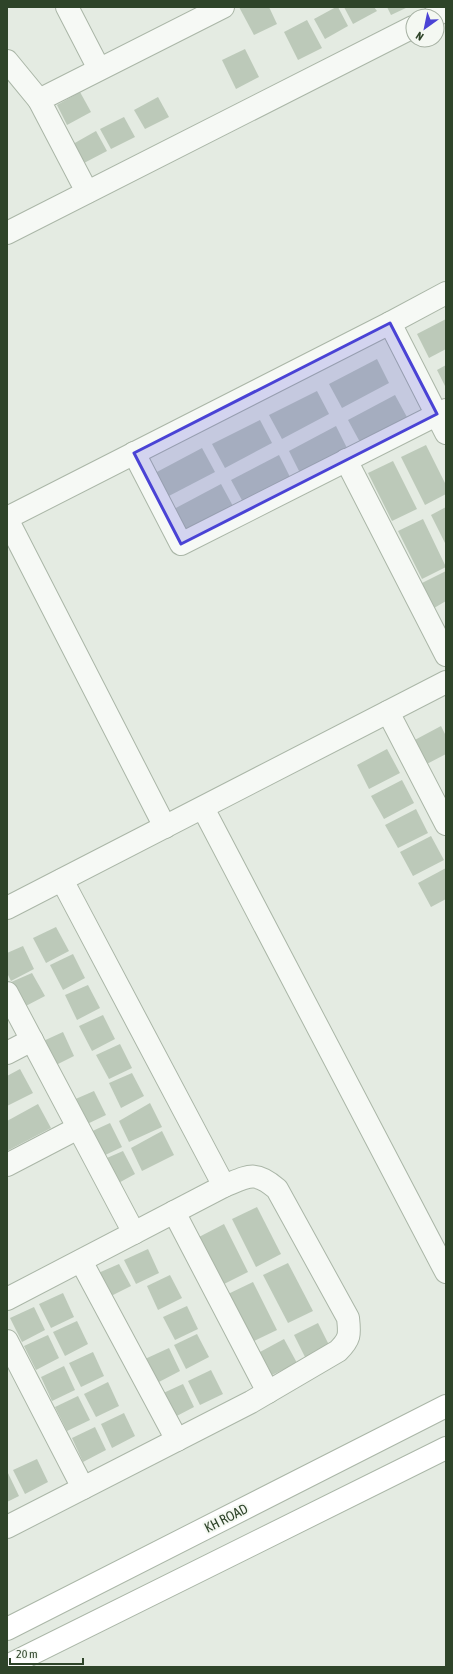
<svg xmlns="http://www.w3.org/2000/svg" width="453" height="1674" font-family="'Asap Condensed',sans-serif">
	<style>
		.building { fill: #bcc9b9 }
		.lines { fill: none; stroke-linecap: round; stroke-linejoin: round }
		.minor-casing { stroke: #aab6a7; stroke-width: 24 }
		.secondary-casing { stroke: #aab6a7; stroke-width: 24 }
		.minor { stroke: #f6f9f5; stroke-width: 22 }
		.secondary { stroke: #fff; stroke-width: 22 }
		.marked { fill: #4a43d5; fill-opacity: 0.2; stroke: #4a43d5; stroke-width: 3; stroke-linejoin: round }
		.labels { text-anchor: middle; dominant-baseline: central; stroke-width: 4; stroke-linejoin: round; paint-order: stroke }
		.street-label { font-size: 14px; fill: #2e4429; stroke: #f4f8f2 }
	</style>
	<rect width="100%" height="100%" fill="#e4ebe2"/>
	<!-- building -->
	<g class="building">
		<polygon points="239,7 269,7 277,24 254,35"/>
		<polygon points="336,7 338,7 348,26 325,39 314,19"/>
		<polygon points="344,7 374,7 377,11 353,24"/>
		<polygon points="387,7 408,7 391,15"/>
		<polygon points="307,20 322,48 298,60 284,32"/>
		<polygon points="245,49 259,77 236,89 222,60"/>
		<polygon points="80,92 91,112 67,125 57,105"/>
		<polygon points="158,97 169,117 145,129 134,110"/>
		<polygon points="124,117 135,137 111,149 100,129"/>
		<polygon points="96,131 107,151 84,163 73,144"/>
		<polygon points="446,319 446,349 429,358 417,334"/>
		<polygon points="377,359 389,383 342,408 329,384"/>
		<polygon points="446,365 446,388 437,370"/>
		<polygon points="317,391 329,414 282,439 269,415"/>
		<polygon points="395,395 408,419 361,444 348,420"/>
		<polygon points="260,420 272,443 225,468 212,444"/>
		<polygon points="336,426 348,450 301,475 289,451"/>
		<polygon points="426,445 446,485 446,494 425,505 401,457"/>
		<polygon points="202,448 215,472 167,497 155,473"/>
		<polygon points="279,455 291,479 244,504 231,480"/>
		<polygon points="393,461 417,509 392,521 368,473"/>
		<polygon points="221,484 234,508 186,533 174,509"/>
		<polygon points="446,507 446,545 431,515"/>
		<polygon points="423,519 446,567 422,579 398,531"/>
		<polygon points="446,571 446,601 429,611 416,586"/>
		<polygon points="441,726 446,736 446,754 423,766 411,742"/>
		<polygon points="387,749 400,773 369,789 357,765"/>
		<polygon points="402,780 414,803 384,819 371,796"/>
		<polygon points="416,809 428,833 398,848 385,825"/>
		<polygon points="431,836 444,860 413,876 400,852"/>
		<polygon points="446,868 446,899 431,907 418,883"/>
		<polygon points="56,927 69,951 46,963 33,938"/>
		<polygon points="23,946 34,969 11,981 7,973 7,953"/>
		<polygon points="73,954 85,978 63,990 50,965"/>
		<polygon points="32,973 45,996 22,1008 9,983"/>
		<polygon points="88,985 100,1008 77,1020 65,995"/>
		<polygon points="103,1015 115,1039 92,1051 79,1026"/>
		<polygon points="63,1032 74,1056 52,1067 39,1043"/>
		<polygon points="120,1044 132,1068 109,1079 96,1055"/>
		<polygon points="20,1069 33,1093 7,1106 7,1076"/>
		<polygon points="132,1073 144,1096 121,1108 109,1083"/>
		<polygon points="94,1091 106,1115 83,1126 71,1101"/>
		<polygon points="150,1103 162,1127 129,1142 119,1121"/>
		<polygon points="38,1104 51,1128 7,1151 7,1121"/>
		<polygon points="110,1123 122,1147 99,1158 86,1134"/>
		<polygon points="162,1131 174,1155 142,1171 131,1148"/>
		<polygon points="123,1151 135,1174 113,1186 100,1161"/>
		<polygon points="257,1207 281,1254 256,1267 232,1219"/>
		<polygon points="224,1224 248,1272 224,1284 199,1237"/>
		<polygon points="148,1249 159,1273 136,1284 124,1260"/>
		<polygon points="288,1263 313,1311 288,1323 263,1275"/>
		<polygon points="119,1264 131,1286 107,1298 96,1274"/>
		<polygon points="170,1275 182,1298 158,1310 147,1286"/>
		<polygon points="253,1282 277,1330 252,1342 228,1294"/>
		<polygon points="63,1293 74,1317 51,1328 39,1304"/>
		<polygon points="187,1306 198,1329 175,1340 163,1317"/>
		<polygon points="34,1307 45,1330 22,1342 10,1318"/>
		<polygon points="77,1321 88,1344 65,1356 53,1332"/>
		<polygon points="318,1323 330,1347 306,1359 294,1335"/>
		<polygon points="197,1334 209,1357 186,1369 174,1345"/>
		<polygon points="48,1335 59,1358 36,1370 24,1346"/>
		<polygon points="284,1339 297,1363 272,1375 260,1352"/>
		<polygon points="169,1348 180,1371 157,1383 145,1359"/>
		<polygon points="93,1352 104,1376 81,1387 69,1363"/>
		<polygon points="64,1366 75,1390 52,1401 41,1377"/>
		<polygon points="211,1370 223,1394 200,1405 188,1381"/>
		<polygon points="108,1382 119,1406 96,1417 84,1394"/>
		<polygon points="183,1384 194,1407 171,1419 159,1395"/>
		<polygon points="78,1396 90,1420 67,1431 55,1407"/>
		<polygon points="124,1413 135,1436 112,1448 101,1424"/>
		<polygon points="95,1427 106,1450 83,1462 72,1438"/>
		<polygon points="37,1459 48,1482 25,1494 13,1470"/>
		<polygon points="7,1471 19,1496 7,1502"/>
	</g>
	<g class="lines">
		<defs>
			<g id="minor">
				<polyline points="67,7 99,69"/>
				<polyline points="434,16 446,10"/>
				<polyline points="7,61 39,100"/>
				<polyline points="87,192 39,100 223,7"/>
				<polyline points="7,233 413,27"/>
				<polyline points="390,323 446,433"/>
				<polyline points="134,453 181,544 446,410"/>
				<polyline points="346,460 446,655"/>
				<polyline points="7,518 390,323 446,293"/>
				<polyline points="7,519 165,827"/>
				<polyline points="388,712 446,824"/>
				<polyline points="203,808 446,1272"/>
				<polyline points="62,880 224,1186"/>
				<polyline points="7,908 446,682"/>
				<polyline points="7,993 134,1233"/>
				<polyline points="7,1053 32,1040"/>
				<polyline points="7,1165 78,1128"/>
				<polyline points="174,1212 268,1392"/>
				<polyline points="81,1261 177,1440"/>
				<path d="M 7,1299 L 224,1186 C 249,1176 255,1170 277,1189 L 348,1318 C 350,1335 350,1339 338,1351 L 251,1402 L 7,1527"/>
				<polyline points="7,1341 83,1488"/>
			</g>
			<g id="secondary">
				<polyline points="7,1629 446,1406"/>
				<polyline points="7,1666 446,1448"/>
			</g>
		</defs>
		<!-- minor casing -->
		<use href="#minor" class="minor-casing"/>
		<!-- secondary casing -->
		<use href="#secondary" class="secondary-casing"/>
		<!-- minor -->
		<use href="#minor" class="minor"/>
		<!-- secondary -->
		<use href="#secondary" class="secondary"/>
	</g>
	<!-- marked area -->
	<path class="marked" d="M 390,323 L 437,414 L 181,544 L 134,453 Z"/>
	<g class="labels">
		<!-- street labels -->
		<g class="street-label">
			<text transform="translate(226 1518) rotate(-27)">KH ROAD</text>
		</g>
	</g>
	<!-- border -->
	<rect width="453" height="1674" fill="none" stroke="#2e4429" stroke-width="16"/>
	<!-- north arrow -->
	<g transform="translate(425 28) rotate(213)"><circle r="19" fill="#f4f8f2" stroke="#a5b0a2"/>
	<path d="M0-3L7 15L0 10L-7 15Z" fill="#4a43d5"/>
	<text y="-6" font-size="11" font-weight="bold" text-anchor="middle" fill="#2e4429">N</text>
	</g>
	<!-- scale -->
	<path d="M10 1658v6h73v-6" fill="none" stroke="#2e4429" stroke-width="2"/>
	<text x="16" y="1658" font-size="12" fill="#2e4429" stroke="#f4f8f2" stroke-width="3" paint-order="stroke">20 m</text>
</svg>
